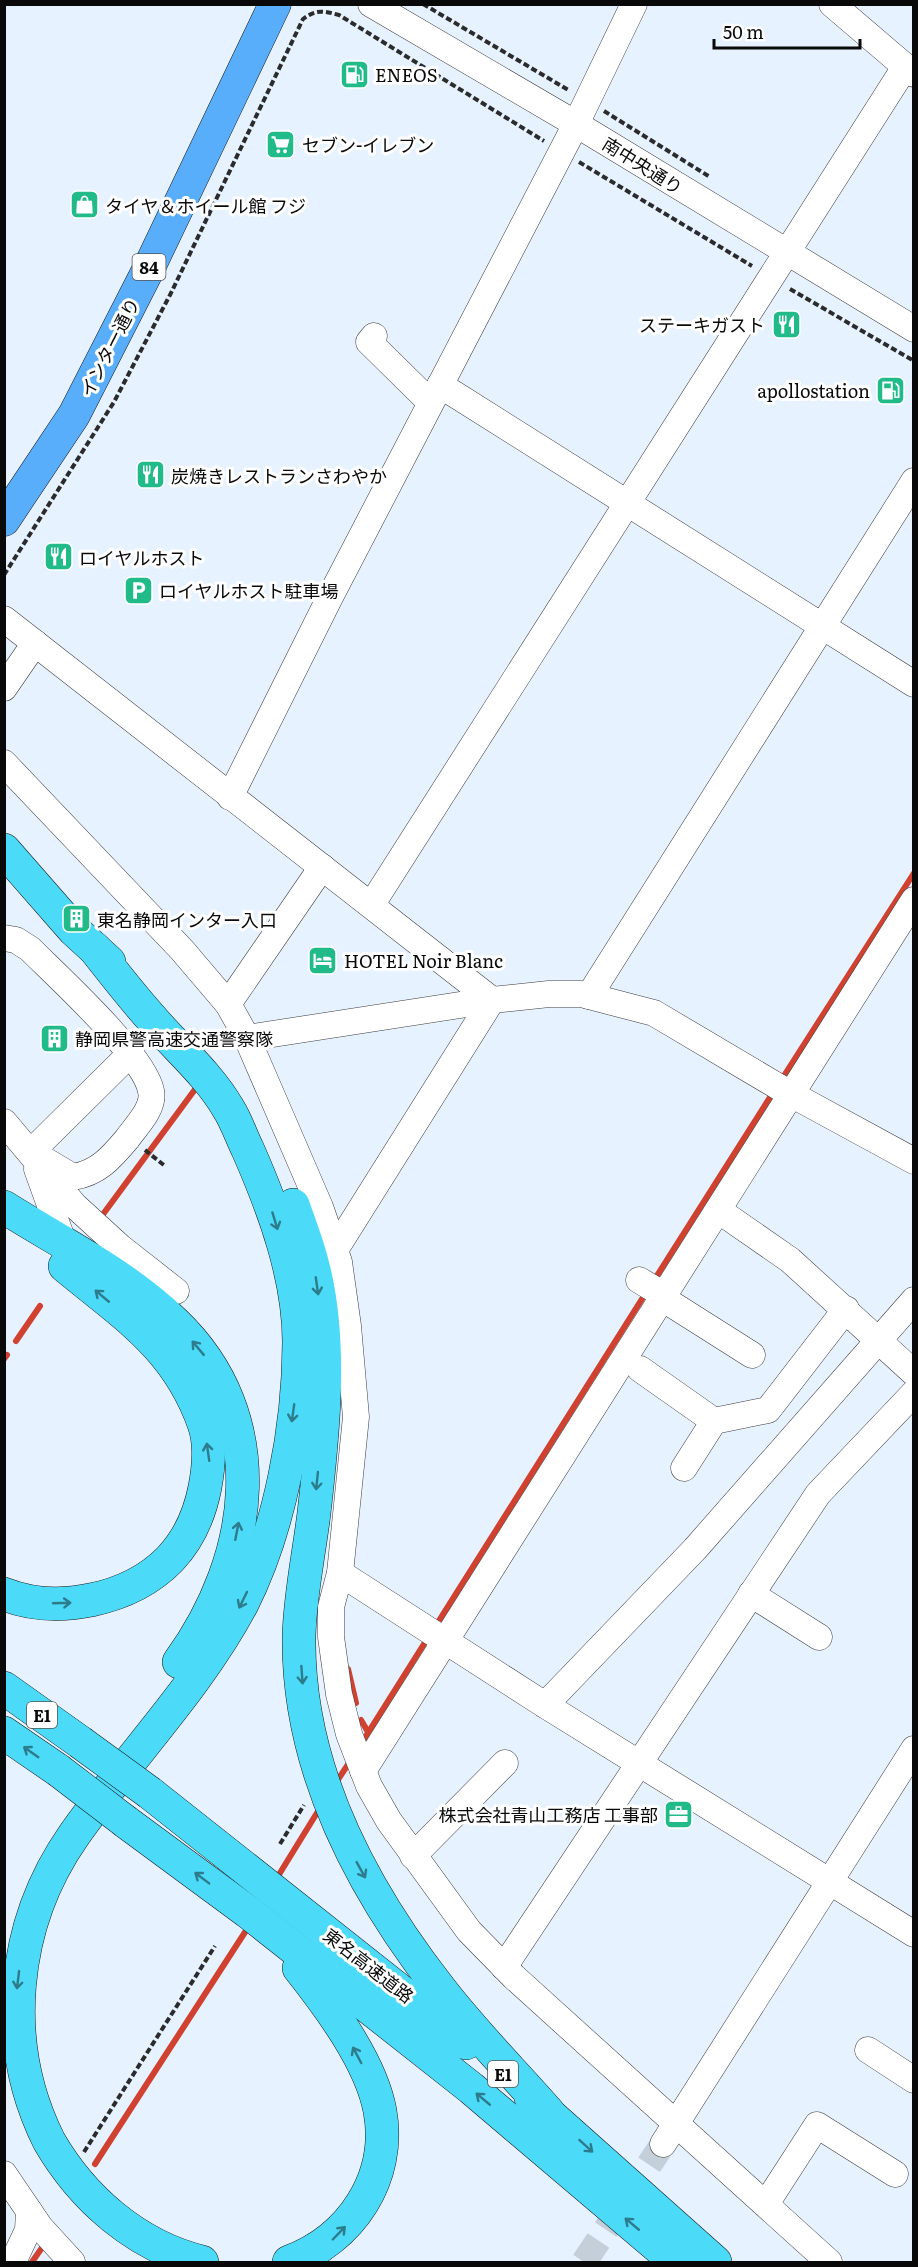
<svg xmlns="http://www.w3.org/2000/svg" width="918" height="2267" font-family="Literata,'Noto Sans JP',serif">
	<style>
		.lines { fill: none; stroke-linecap: round; stroke-linejoin: round }
		.stream { stroke: #d0422f; stroke-width: 6 }
		.minor-tunnel { stroke: #c5cfda; stroke-width: 26; stroke-dasharray: 26 13; stroke-linecap: butt }
		.minor-casing { stroke: #3c3c3c; stroke-width: 27 }
		.major-casing { stroke: #1a1a1a; stroke-width: 33 }
		.highway-casing { stroke: #1a1a1a; stroke-width: 34 }
		.path { stroke: #2b2b2b; stroke-width: 4; stroke-dasharray: 6 3; stroke-linecap: butt }
		.minor { stroke: #fff; stroke-width: 26 }
		.major { stroke: #59aefc; stroke-width: 32 }
		.highway { stroke: #4bdaf8; stroke-width: 33 }
		.highway-bridge-casing { stroke: #1a1a1a; stroke-width: 34; stroke-linecap: butt }
		.highway-bridge { stroke: #4bdaf8; stroke-width: 33 }
		.oneway { stroke: #2d7c8c }
		.labels { text-anchor: middle; dominant-baseline: central; stroke-width: 6; stroke-linejoin: round; paint-order: stroke }
		.shield { fill: #fff; stroke: #535353; stroke-width: 1.5 }
		.shield-label { font-size: 16px; font-weight: bold; fill: #090909 }
		.poi-label { font-size: 18px; fill: #090909; stroke: #fff; text-anchor: start }
		.street-label { font-size: 18px; fill: #090909; stroke: #fff }
	</style>
	<rect width="100%" height="100%" fill="#e6f2ff"/>
	<g class="lines">
		<!-- stream -->
		<g class="stream">
			<polyline points="780,1082 914,873"/>
			<polyline points="101,1217 196,1088"/>
			<polyline points="653,1282 774,1091"/>
			<polyline points="16,1341 40,1306"/>
			<polyline points="4,1359 7,1355"/>
			<polyline points="435,1627 647,1291"/>
			<polyline points="348,1669 356,1703"/>
			<polyline points="361,1720 368,1732"/>
			<polyline points="361,1744 429,1636"/>
			<polyline points="335,1784 351,1760"/>
			<polyline points="275,1881 320,1808"/>
			<polyline points="95,2164 249,1926"/>
			<polyline points="32,2262 46,2242"/>
		</g>
		<!-- minor-tunnel -->
		<polyline class="minor-tunnel" points="584,2262 663,2144"/>
		<defs>
			<g id="minor">
				<polyline points="371,4 576,124 914,329"/>
				<polyline points="832,4 914,74"/>
				<polyline points="374,336 369,342 430,402"/>
				<polyline points="440,385 914,684"/>
				<polyline points="4,619 492,1000 335,1250"/>
				<polyline points="4,688 35,643"/>
				<polyline points="4,763 182,950 228,1004 247,1038 320,1207 339,1262 348,1326 356,1417 340,1573 331,1607 331,1637 339,1694 349,1734 369,1786 389,1821 469,1931 514,1977 829,2262"/>
				<polyline points="230,797 329,599 576,124 634,4"/>
				<polyline points="372,904 905,67"/>
				<path d="M 4,938 L 16,940 L 30,949 C 57,976 145,1056 151,1091 C 155,1108 136,1126 127,1139 C 111,1158 98,1173 73,1177 L 31,1152"/>
				<polyline points="589,996 914,481"/>
				<polyline points="228,1004 322,867"/>
				<polyline points="247,1038 492,1000 549,994 581,994 654,1013 789,1093 914,1161"/>
				<polyline points="4,1122 74,1205 120,1247 176,1291"/>
				<polyline points="31,1152 131,1053"/>
				<polyline points="37,1169 64,1244"/>
				<polyline points="718,1210 790,1260 914,1373"/>
				<polyline points="639,1280 664,1295"/>
				<polyline points="662,1298 752,1355"/>
				<polyline points="640,1369 714,1421 684,1468"/>
				<polyline points="714,1421 768,1410 846,1309"/>
				<polyline points="340,1573 545,1705 914,1934"/>
				<polyline points="751,1594 819,1637"/>
				<polyline points="545,1705 695,1549 914,1300"/>
				<polyline points="363,1771 914,900"/>
				<polyline points="413,1856 505,1763"/>
				<polyline points="504,1967 818,1494 914,1393"/>
				<polyline points="868,2050 914,2080"/>
				<polyline points="663,2144 914,1749"/>
				<polyline points="4,2174 40,2227 72,2262"/>
				<polyline points="766,2204 817,2125 895,2174"/>
				<polyline points="13,2262 28,2230 29,2211"/>
			</g>
			<polyline id="major" points="4,520 74,415 146,274 275,4"/>
			<g id="highway">
				<polyline points="4,850 74,930 109,962"/>
				<path d="M 94,948 C 113,972 132,997 153,1020 C 178,1049 209,1075 228,1108 C 236,1120 241,1136 248,1150 C 274,1209 299,1277 299,1342 C 299,1426 280,1529 242,1604 C 198,1687 128,1758 74,1835 C 11,1925 0,2043 49,2141 C 82,2198 136,2246 202,2262"/>
				<path d="M 293,1205 C 300,1225 308,1245 313,1266 C 333,1343 323,1435 314,1513 C 309,1554 300,1595 299,1636 C 297,1768 361,1888 440,1989 C 473,2032 512,2071 548,2112"/>
				<path d="M 4,1207 C 61,1243 126,1275 174,1322 C 274,1417 255,1557 179,1662"/>
				<path d="M 4,1594 C 57,1615 130,1600 170,1559 C 189,1539 200,1513 205,1487 C 209,1466 211,1444 204,1424 C 177,1347 124,1315 65,1266"/>
				<polyline points="4,1688 80,1742"/>
				<polyline points="4,1733 58,1770"/>
				<polyline points="150,1793 466,2043"/>
				<polyline points="126,1822 248,1912 471,2088 676,2262"/>
				<polyline points="531,2098 715,2262"/>
				<path d="M 289,2262 C 351,2239 392,2178 380,2111 C 371,2062 329,2006 299,1968"/>
			</g>
		</defs>
		<!-- minor casing -->
		<use href="#minor" class="minor-casing"/>
		<!-- major casing -->
		<use href="#major" class="major-casing"/>
		<!-- highway casing -->
		<use href="#highway" class="highway-casing"/>
		<!-- path -->
		<g class="path">
			<polyline points="423,4 570,91"/>
			<polyline points="604,111 710,177"/>
			<polyline points="579,162 752,266"/>
			<polyline points="790,289 914,361"/>
			<path d="M 4,575 L 114,402 L 171,293 L 303,19 C 316,9 324,11 339,15 L 544,141"/>
			<polyline points="145,1150 165,1166"/>
			<polyline points="280,1844 304,1805"/>
			<polyline points="84,2152 215,1946"/>
		</g>
		<!-- minor -->
		<use href="#minor" class="minor"/>
		<!-- major -->
		<use href="#major" class="major"/>
		<!-- highway -->
		<use href="#highway" class="highway"/>
		<defs>
			<g id="highway-bridge">
				<polyline points="80,1742 150,1793"/>
				<polyline points="58,1770 126,1822"/>
			</g>
		</defs>
		<!-- highway-bridge casing -->
		<use href="#highway-bridge" class="highway-bridge-casing"/>
		<!-- highway-bridge -->
		<use href="#highway-bridge" class="highway-bridge"/>
	</g>
	<!-- one-way arrows -->
	<defs><path id="oneway-shaft" d="M-6 0H5M1.5-3L5.5 0L1.5 3" fill="none" stroke-width="1.6" stroke-linecap="round" stroke-linejoin="round" transform="scale(1.5)"/></defs>
	<g class="oneway">
		<use href="#oneway-shaft" transform="translate(275 1221) rotate(73)"/>
		<use href="#oneway-shaft" transform="translate(317 1286) rotate(82)"/>
		<use href="#oneway-shaft" transform="translate(102 1296) rotate(-140)"/>
		<use href="#oneway-shaft" transform="translate(198 1348) rotate(-130)"/>
		<use href="#oneway-shaft" transform="translate(293 1413) rotate(98)"/>
		<use href="#oneway-shaft" transform="translate(208 1452) rotate(-98)"/>
		<use href="#oneway-shaft" transform="translate(317 1481) rotate(96)"/>
		<use href="#oneway-shaft" transform="translate(237 1531) rotate(-79)"/>
		<use href="#oneway-shaft" transform="translate(243 1600) rotate(116)"/>
		<use href="#oneway-shaft" transform="translate(62 1603) rotate(-2)"/>
		<use href="#oneway-shaft" transform="translate(302 1675) rotate(86)"/>
		<use href="#oneway-shaft" transform="translate(31 1752) rotate(-145)"/>
		<use href="#oneway-shaft" transform="translate(361 1870) rotate(61)"/>
		<use href="#oneway-shaft" transform="translate(202 1878) rotate(-143)"/>
		<use href="#oneway-shaft" transform="translate(18 1980) rotate(97)"/>
		<use href="#oneway-shaft" transform="translate(357 2055) rotate(-118)"/>
		<use href="#oneway-shaft" transform="translate(483 2099) rotate(-140)"/>
		<use href="#oneway-shaft" transform="translate(586 2146) rotate(42)"/>
		<use href="#oneway-shaft" transform="translate(632 2224) rotate(-140)"/>
		<use href="#oneway-shaft" transform="translate(339 2233) rotate(-46)"/>
	</g>
	<!-- icons -->
	<defs>
		<symbol id="fuel-square" viewBox="-11 -11 22 22"><rect x="-9" y="-9" width="18" height="18" rx="4" fill="#20bb88" stroke="#fff"/><path d="M-5.5-6h7V0h2V4h1.3V-2.5L3-4.5l.8-.8L6-3V5H2.5V1h-1V6h-7ZM-4.2-4.7v3.2H.2V-4.7Z" fill="#fff"/></symbol>
		<symbol id="supermarket-square" viewBox="-11 -11 22 22"><rect x="-9" y="-9" width="18" height="18" rx="4" fill="#20bb88" stroke="#fff"/><path d="M-6-5.5h2.5l.6 2H6L4.5 2H-2.5L-4.4-4H-6ZM-1.5 3.2a1.3 1.3 0 1 0 .1 0ZM3 3.2a1.3 1.3 0 1 0 .1 0Z" fill="#fff"/></symbol>
		<symbol id="shop-square" viewBox="-11 -11 22 22"><rect x="-9" y="-9" width="18" height="18" rx="4" fill="#20bb88" stroke="#fff"/><path d="M-5-2.5h2.3a2.7 3.5 0 0 1 5.4 0H5L5.5 6h-11ZM-1.5-2.5h3a1.5 2.3 0 0 0-3 0Z" fill="#fff"/></symbol>
		<symbol id="restaurant-square" viewBox="-11 -11 22 22"><rect x="-9" y="-9" width="18" height="18" rx="4" fill="#20bb88" stroke="#fff"/><path d="M-5-6h1v4h1v-4h1v4h1v-4h1v5L-1.5 .5V6h-2V.5L-5-1ZM5-6V6H3V1.5H1.5Q1.5-4 5-6Z" fill="#fff"/></symbol>
		<symbol id="parking-square" viewBox="-11 -11 22 22"><rect x="-9" y="-9" width="18" height="18" rx="4" fill="#20bb88" stroke="#fff"/><path d="M-3.5-5.5H1a3.5 3.5 0 0 1 0 7H-1V5.5H-3.5ZM-1-3.4V-.6H.8a1.4 1.4 0 0 0 0-2.8Z" fill="#fff"/></symbol>
		<symbol id="building-square" viewBox="-11 -11 22 22"><rect x="-9" y="-9" width="18" height="18" rx="4" fill="#20bb88" stroke="#fff"/><path d="M-4-6H4V6H1V3H-1V6H-4ZM-2.5-4.3h1.7v1.8h-1.7ZM.8-4.3h1.7v1.8H.8ZM-2.5-1h1.7V.8h-1.7ZM.8-1h1.7V.8H.8Z" fill="#fff"/></symbol>
		<symbol id="hotel-square" viewBox="-11 -11 22 22"><rect x="-9" y="-9" width="18" height="18" rx="4" fill="#20bb88" stroke="#fff"/><path d="M-6-4.5h1.5V1H6V5H4.5V3h-9V5H-6ZM-4 0a1.8 1.8 0 1 1 3.6 0ZM.5 0V-2.5h3Q6-2.5 6 0Z" fill="#fff"/></symbol>
		<symbol id="office-square" viewBox="-11 -11 22 22"><rect x="-9" y="-9" width="18" height="18" rx="4" fill="#20bb88" stroke="#fff"/><path d="M-6-3h4V-5.5h4V-3h4V5H-6ZM-1-4.5V-3h2v-1.5ZM-6 0V1H6V0Z" fill="#fff"/></symbol>
	</defs>
	<g fill-rule="evenodd">
		<use href="#fuel-square" x="338" y="58" width="33" height="33"/>
		<use href="#supermarket-square" x="264" y="128" width="33" height="33"/>
		<use href="#shop-square" x="68" y="188" width="33" height="33"/>
		<use href="#restaurant-square" x="770" y="308" width="33" height="33"/>
		<use href="#fuel-square" x="874" y="374" width="33" height="33"/>
		<use href="#restaurant-square" x="134" y="458" width="33" height="33"/>
		<use href="#restaurant-square" x="42" y="540" width="33" height="33"/>
		<use href="#parking-square" x="122" y="574" width="33" height="33"/>
		<use href="#building-square" x="60" y="902" width="33" height="33"/>
		<use href="#hotel-square" x="306" y="944" width="33" height="33"/>
		<use href="#building-square" x="38" y="1022" width="33" height="33"/>
		<use href="#office-square" x="662" y="1798" width="33" height="33"/>
	</g>
	<g class="labels">
		<!-- shield labels -->
		<g class="shield">
			<rect x="132.5" y="254" width="33" height="26" rx="4.5"/>
			<rect x="27" y="1702" width="30" height="26" rx="4.5"/>
			<rect x="488" y="2061" width="30" height="26" rx="4.5"/>
		</g>
		<g class="shield-label">
			<text x="149" y="267">84</text>
			<text x="42" y="1715">E1</text>
			<text x="503" y="2074">E1</text>
		</g>
		<!-- poi labels -->
		<g class="poi-label">
			<text x="375" y="74">ENEOS</text>
			<text x="302" y="144">セブン-イレブン</text>
			<text x="105" y="205">タイヤ＆ホイール館 フジ</text>
			<text x="765" y="324" text-anchor="end">ステーキガスト</text>
			<text x="870" y="390" text-anchor="end">apollostation</text>
			<text x="171" y="475">炭焼きレストランさわやか</text>
			<text x="79" y="557">ロイヤルホスト</text>
			<text x="159" y="590">ロイヤルホスト駐車場</text>
			<text x="97" y="919">東名静岡インター入口</text>
			<text x="344" y="960">HOTEL Noir Blanc</text>
			<text x="75" y="1038">静岡県警高速交通警察隊</text>
			<text x="658" y="1814" text-anchor="end">株式会社青山工務店 工事部</text>
		</g>
		<!-- street labels -->
		<g class="street-label">
			<text transform="translate(643 165) rotate(32)">南中央通り</text>
			<text transform="translate(109 347) rotate(-63)">インター通り</text>
			<text transform="translate(369 1965) rotate(38)">東名高速道路</text>
		</g>
	</g>
	<!-- border -->
	<rect width="918" height="2267" fill="none" stroke="#090909" stroke-width="12"/>
	<!-- scale -->
	<path d="M714 39v9h146v-9" fill="none" stroke="#090909" stroke-width="3"/>
	<text x="723" y="39" font-size="18" fill="#090909" stroke="#ffffff" stroke-width="4.5" paint-order="stroke">50 m</text>
</svg>
